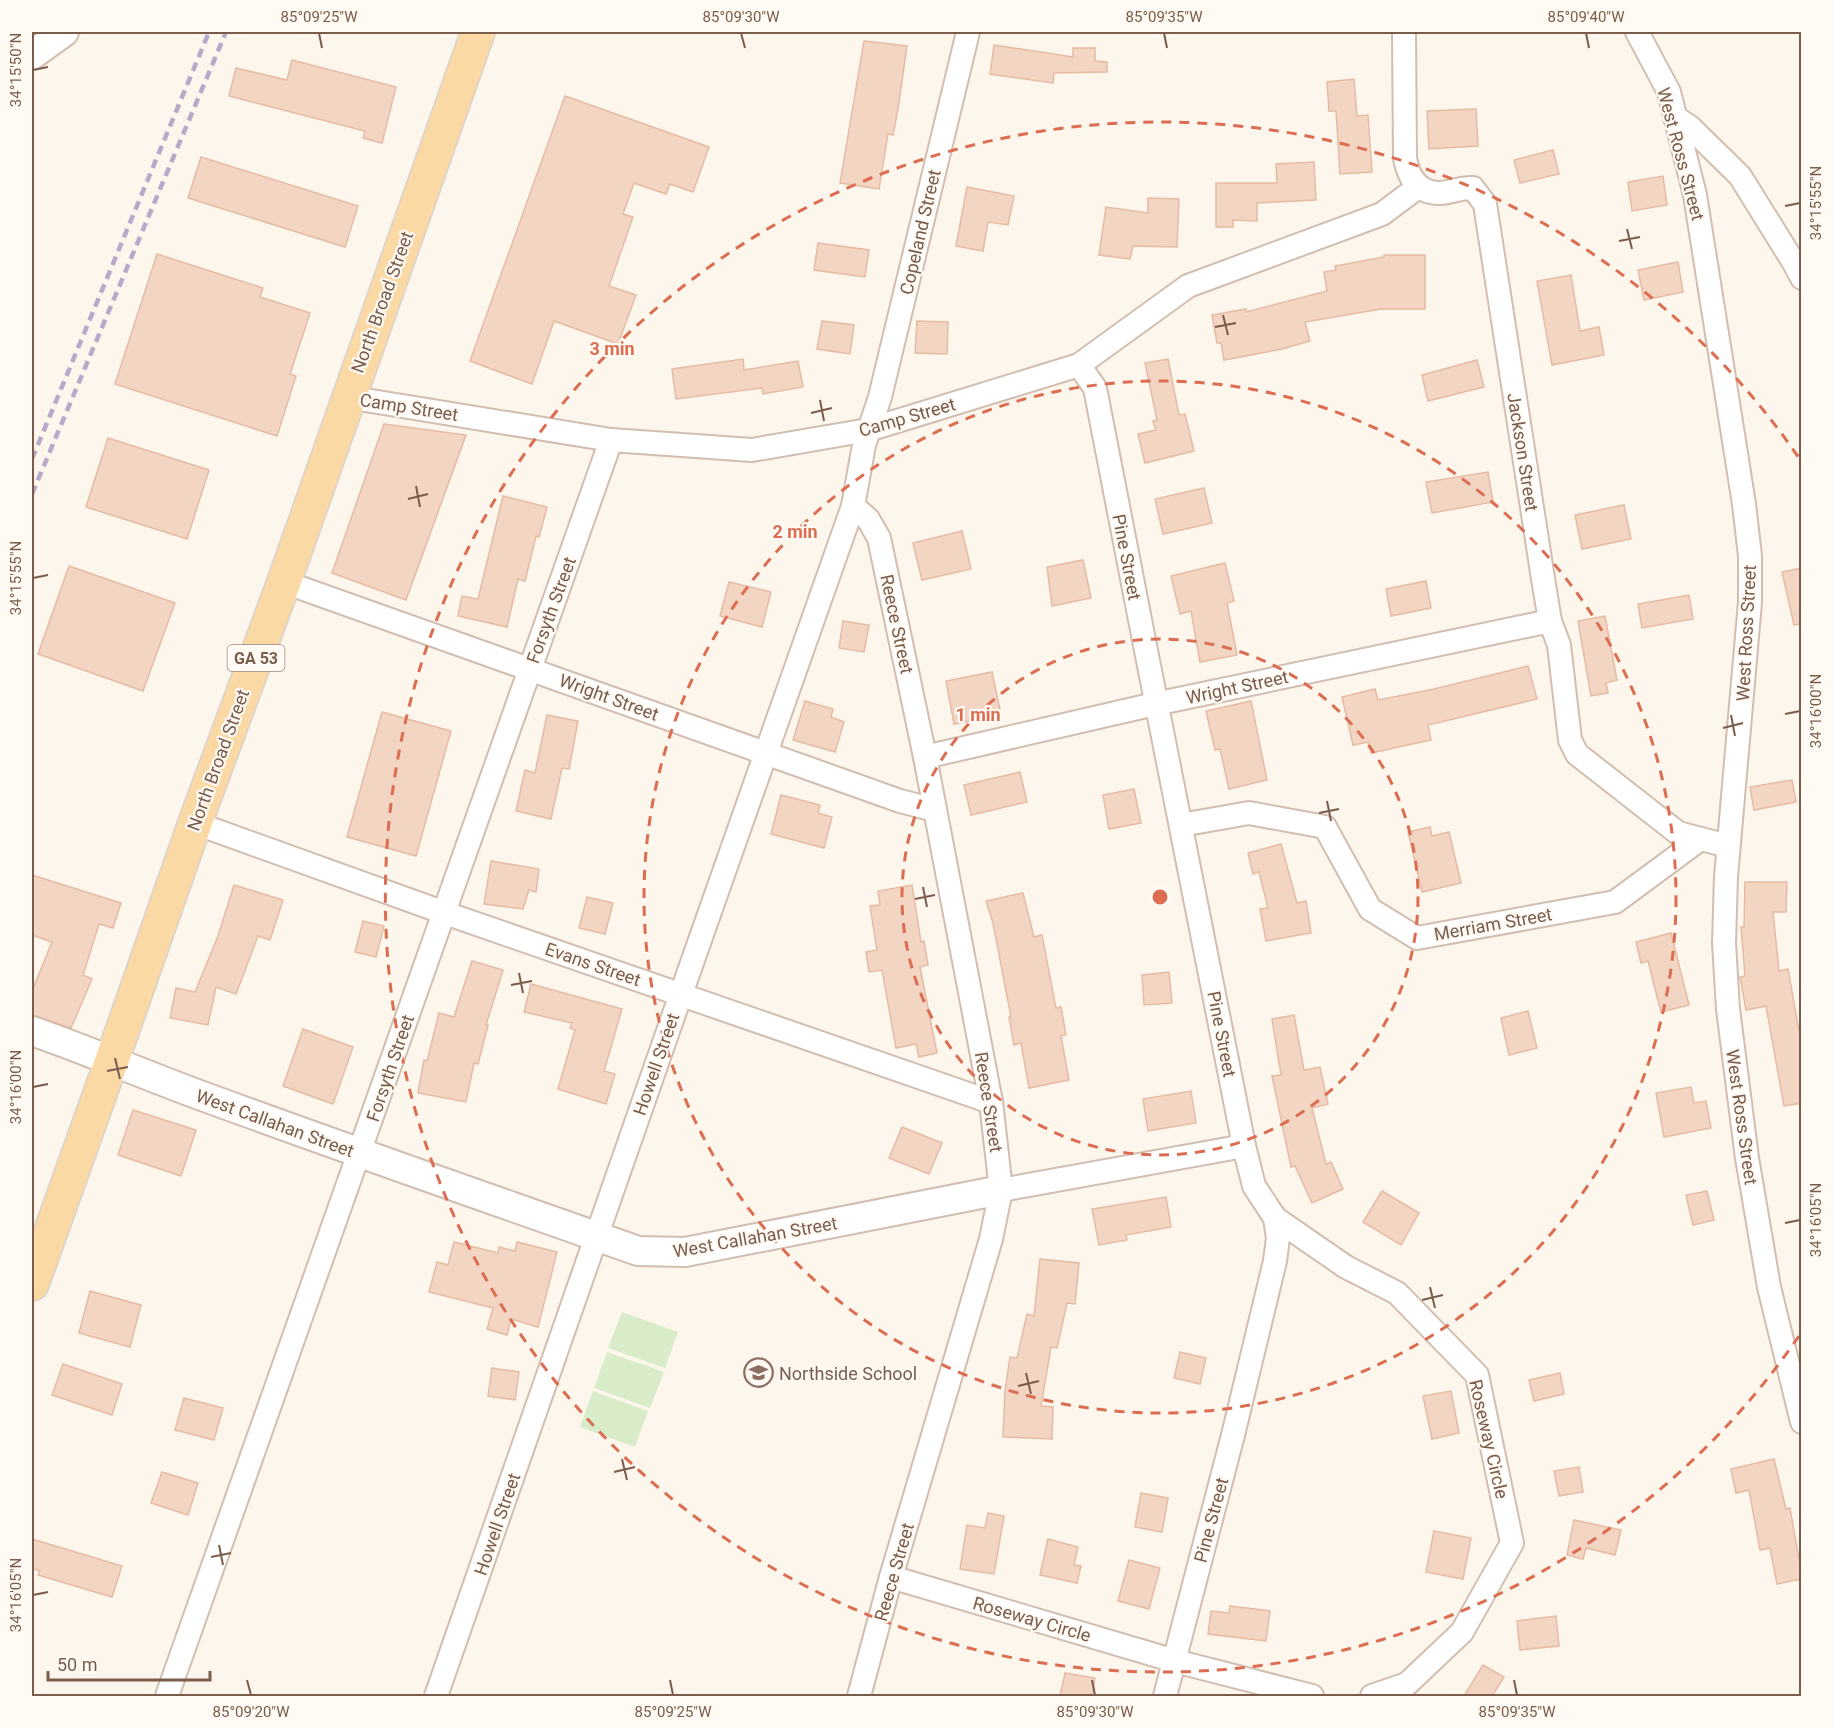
<svg xmlns="http://www.w3.org/2000/svg" width="1833" height="1728" font-family="Roboto,sans-serif">
	<style>
		.grass { fill: #d8ecc9 }
		.building { fill: #f3d5c3; stroke: #e6bba3; stroke-width: 1.5 }
		.lines { fill: none; stroke-linecap: round; stroke-linejoin: round }
		.minor-casing { stroke: #d1beb0; stroke-width: 26 }
		.tertiary-casing { stroke: #d1beb0; stroke-width: 32 }
		.primary-casing { stroke: #dad1cd; stroke-width: 36 }
		.minor { stroke: #fff; stroke-width: 22 }
		.tertiary { stroke: #fff; stroke-width: 28 }
		.primary { stroke: #fbd9a5; stroke-width: 33 }
		.rail { stroke: #b9a8c9; stroke-width: 4.5; stroke-dasharray: 9 6; stroke-linecap: butt }
		.ticks { fill: none; stroke: #7a5c4d; stroke-width: 2 }
		.ring { fill: none; stroke: #dc6d51; stroke-width: 3; stroke-dasharray: 10 8 }
		.labels { text-anchor: middle; dominant-baseline: central; stroke-width: 4.5; stroke-linejoin: round; paint-order: stroke }
		.shield { fill: #fffaf3; stroke: #a28b7f; stroke-width: 1.5 }
		.shield-label { font-size: 16px; font-weight: bold; fill: #7a5c4d }
		.street-label { font-size: 18px; fill: #7a5c4d; stroke: #fffaf3 }
		.education-label { font-size: 18px; fill: #785e54; stroke: #fffaf3; text-anchor: start }
		.centre { fill: #dc6d51; stroke: #fffaf3; stroke-width: 3 }
		.ring-label { font-size: 18px; text-anchor: middle; font-weight: bold; fill: #dc6d51; stroke: #fffaf3; stroke-width: 4.5; stroke-linejoin: round; paint-order: stroke }
		.neatline { fill: none; stroke: #7a5c4d; stroke-width: 2 }
		.ticks-label { font-size: 15px; text-anchor: middle; fill: #7a5c4d }
	</style>
	<rect width="100%" height="100%" fill="#fdf6ec"/>
	<!-- grass -->
	<g class="grass">
		<polygon points="622,1312 678,1332 665,1368 608,1348"/>
		<polygon points="607,1352 664,1372 650,1408 594,1388"/>
		<polygon points="593,1391 648,1411 635,1447 580,1427"/>
	</g>
	<!-- building -->
	<g class="building">
		<polygon points="864,41 907,46 898,109 893,135 888,134 879,189 840,183"/>
		<polygon points="994,45 1073,57 1073,48 1095,48 1095,61 1107,62 1107,72 1054,73 1053,83 990,74"/>
		<polygon points="292,60 396,87 382,143 363,138 365,131 229,96 236,68 287,80"/>
		<polygon points="1354,79 1357,116 1368,115 1372,172 1340,174 1336,111 1329,111 1327,82"/>
		<polygon points="565,96 709,147 693,192 670,184 666,194 634,183 623,214 633,217 609,286 636,295 618,344 554,321 532,384 470,361"/>
		<polygon points="1476,109 1478,146 1429,149 1427,111"/>
		<polygon points="1553,150 1559,174 1520,183 1514,160"/>
		<polygon points="201,157 358,206 345,247 188,198"/>
		<polygon points="1314,162 1316,200 1257,203 1257,221 1233,220 1233,227 1216,227 1216,183 1277,183 1276,164"/>
		<polygon points="1663,176 1667,205 1632,211 1628,182"/>
		<polygon points="967,187 1014,196 1008,225 988,222 983,251 956,246"/>
		<polygon points="1148,198 1179,199 1177,247 1133,246 1130,259 1099,255 1106,207 1148,213"/>
		<polygon points="818,243 869,250 865,277 814,270"/>
		<polygon points="157,254 263,288 260,297 310,313 290,374 296,376 277,436 115,384"/>
		<polygon points="1384,255 1425,255 1425,309 1381,309 1305,322 1310,341 1282,349 1224,360 1221,343 1217,343 1212,315 1246,309 1246,312 1327,291 1324,272 1336,270 1335,266 1384,257"/>
		<polygon points="1678,262 1683,292 1644,300 1638,270"/>
		<polygon points="1571,275 1580,331 1599,327 1604,355 1552,365 1537,281"/>
		<polygon points="822,321 854,325 850,354 817,349"/>
		<polygon points="917,321 948,322 947,354 915,353"/>
		<polygon points="743,359 744,370 798,361 803,387 763,394 762,388 676,399 672,369"/>
		<polygon points="1168,359 1179,415 1185,414 1194,451 1145,463 1138,434 1156,430 1153,421 1157,420 1145,363"/>
		<polygon points="1477,360 1484,387 1428,401 1422,375"/>
		<polygon points="384,424 466,435 406,600 332,573"/>
		<polygon points="108,438 209,470 187,539 86,507"/>
		<polygon points="1488,472 1493,502 1432,513 1426,482"/>
		<polygon points="1204,488 1212,523 1163,534 1155,499"/>
		<polygon points="503,496 547,507 539,537 536,536 525,581 518,579 507,627 458,616 462,596 478,599"/>
		<polygon points="1624,505 1631,539 1582,549 1575,515"/>
		<polygon points="962,531 971,569 922,580 913,543"/>
		<polygon points="1083,560 1091,598 1052,606 1047,567"/>
		<polygon points="1225,563 1234,601 1227,603 1237,655 1200,662 1191,611 1180,614 1171,576"/>
		<polygon points="69,566 175,603 143,691 38,654"/>
		<polygon points="1802,568 1802,624 1794,625 1782,572"/>
		<polygon points="1426,581 1431,608 1391,616 1386,589"/>
		<polygon points="729,582 771,592 762,627 720,616"/>
		<polygon points="1689,595 1693,619 1642,628 1638,604"/>
		<polygon points="1605,616 1617,680 1606,683 1608,693 1591,696 1578,621"/>
		<polygon points="843,621 869,625 864,652 839,648"/>
		<polygon points="1528,666 1537,699 1428,725 1431,740 1371,753 1368,742 1353,745 1342,697 1375,689 1378,700 1434,689"/>
		<polygon points="992,672 1001,715 954,724 946,681"/>
		<polygon points="805,701 833,709 831,717 844,722 835,752 793,740"/>
		<polygon points="1251,701 1267,780 1229,789 1220,749 1215,750 1206,711"/>
		<polygon points="382,712 451,731 416,856 347,837"/>
		<polygon points="547,715 578,721 569,769 562,768 551,819 516,811 525,770 535,773"/>
		<polygon points="1020,772 1027,802 971,815 964,785"/>
		<polygon points="1792,780 1796,802 1754,810 1750,787"/>
		<polygon points="1134,789 1141,823 1109,829 1103,795"/>
		<polygon points="781,795 820,805 818,813 832,817 824,848 771,834"/>
		<polygon points="1430,827 1432,836 1449,832 1461,883 1422,892 1408,832"/>
		<polygon points="1281,844 1297,903 1306,901 1311,933 1266,941 1260,909 1268,908 1259,872 1253,874 1248,853"/>
		<polygon points="491,861 539,869 536,892 529,890 523,909 484,904"/>
		<polygon points="32,875 121,903 113,928 99,924 83,975 92,979 71,1028 32,1015 32,991 52,942 32,935"/>
		<polygon points="1745,882 1787,882 1786,912 1773,912 1779,971 1788,969 1799,1031 1802,1031 1802,1103 1784,1106 1766,1006 1746,1010 1740,977 1745,976 1741,927 1744,927"/>
		<polygon points="234,885 283,900 270,940 258,936 236,994 216,987 208,1025 170,1018 176,988 195,992 218,936"/>
		<polygon points="912,885 921,942 924,941 928,965 920,967 937,1053 919,1057 916,1044 896,1048 882,970 869,972 866,952 877,950 870,906 880,905 878,891"/>
		<polygon points="1023,893 1034,937 1042,935 1056,1008 1061,1007 1066,1035 1061,1036 1069,1080 1029,1088 1021,1043 1014,1045 1009,1017 1011,1017 993,923 986,901"/>
		<polygon points="587,897 613,903 605,934 579,928"/>
		<polygon points="363,921 384,926 376,957 355,952"/>
		<polygon points="1671,933 1689,1005 1661,1012 1648,961 1641,963 1636,942"/>
		<polygon points="472,961 503,970 486,1025 488,1025 478,1064 474,1063 466,1102 418,1093 424,1060 427,1061 439,1013 454,1017"/>
		<polygon points="1169,972 1172,1003 1144,1005 1142,975"/>
		<polygon points="531,984 622,1009 604,1071 615,1074 606,1104 558,1089 575,1030 570,1028 572,1023 524,1012"/>
		<polygon points="1528,1011 1537,1048 1509,1055 1501,1018"/>
		<polygon points="1294,1015 1304,1070 1320,1067 1328,1104 1312,1108 1326,1164 1331,1162 1343,1189 1312,1203 1295,1166 1291,1167 1272,1076 1281,1075 1272,1019"/>
		<polygon points="303,1029 353,1047 333,1104 283,1086"/>
		<polygon points="1691,1087 1694,1103 1706,1101 1711,1128 1664,1137 1656,1093"/>
		<polygon points="1191,1091 1196,1123 1148,1131 1143,1099"/>
		<polygon points="133,1110 196,1130 181,1176 118,1155"/>
		<polygon points="902,1127 942,1143 929,1174 889,1158"/>
		<polygon points="1382,1191 1419,1213 1401,1245 1363,1222"/>
		<polygon points="1707,1191 1714,1220 1693,1225 1686,1195"/>
		<polygon points="1166,1197 1171,1227 1126,1235 1127,1240 1099,1245 1092,1209"/>
		<polygon points="454,1242 498,1253 499,1247 515,1251 517,1242 557,1252 538,1327 511,1319 507,1335 487,1329 493,1308 429,1292 437,1262 448,1265"/>
		<polygon points="1040,1259 1079,1263 1075,1304 1067,1303 1057,1348 1051,1347 1041,1406 1053,1407 1052,1439 1003,1437 1005,1391 1010,1357 1017,1358 1027,1314 1034,1316"/>
		<polygon points="90,1291 141,1305 130,1347 79,1333"/>
		<polygon points="1180,1352 1206,1358 1200,1384 1174,1378"/>
		<polygon points="63,1364 122,1384 112,1415 52,1395"/>
		<polygon points="492,1368 519,1372 515,1400 488,1396"/>
		<polygon points="1560,1373 1564,1394 1534,1401 1529,1380"/>
		<polygon points="1451,1391 1459,1433 1432,1439 1423,1396"/>
		<polygon points="184,1398 223,1408 214,1440 175,1430"/>
		<polygon points="1774,1459 1786,1509 1790,1508 1802,1576 1802,1579 1777,1584 1770,1548 1760,1550 1749,1490 1736,1493 1731,1469"/>
		<polygon points="1579,1467 1583,1492 1559,1496 1554,1471"/>
		<polygon points="162,1472 198,1483 188,1515 151,1503"/>
		<polygon points="1141,1493 1168,1498 1162,1532 1135,1527"/>
		<polygon points="988,1513 1004,1516 994,1574 960,1569 967,1525 985,1528"/>
		<polygon points="1574,1520 1621,1530 1615,1555 1586,1548 1583,1559 1567,1555"/>
		<polygon points="1434,1531 1471,1538 1463,1579 1426,1572"/>
		<polygon points="32,1539 122,1566 112,1597 38,1575 40,1571 32,1568"/>
		<polygon points="1048,1539 1078,1547 1074,1565 1081,1566 1077,1583 1040,1575"/>
		<polygon points="1129,1560 1160,1568 1149,1609 1118,1601"/>
		<polygon points="1230,1606 1270,1611 1266,1641 1208,1634 1211,1611 1229,1613"/>
		<polygon points="1556,1616 1559,1646 1520,1650 1517,1621"/>
		<polygon points="1483,1665 1504,1677 1492,1696 1464,1696"/>
		<polygon points="1065,1673 1095,1678 1092,1696 1060,1696"/>
	</g>
	<g class="lines">
		<defs>
			<g id="minor">
				<path d="M 1404,32 L 1405,158 C 1408,176 1417,193 1439,193 C 1450,193 1461,187 1473,188 L 1485,204 L 1544,585 L 1550,621 L 1559,645 L 1570,740 L 1577,754 L 1678,833 L 1728,846"/>
				<polyline points="1637,32 1669,92 1695,195 1744,504 1750,556 1750,602 1726,877 1724,943 1728,1009 1747,1158 1769,1287 1802,1422"/>
				<polyline points="1675,117 1690,127 1740,176 1794,263 1802,278"/>
				<path d="M 1079,365 L 1095,388 C 1143,641 1195,893 1244,1146 L 1254,1186 L 1275,1218 L 1278,1238 L 1275,1261 L 1233,1435 L 1165,1696"/>
				<polyline points="347,397 611,440 752,450 868,430 1079,365 1188,286 1382,214 1418,187"/>
				<polyline points="853,506 868,519 879,538 925,757 991,1102 1001,1190 991,1239 891,1577 859,1696"/>
				<polyline points="284,582 900,801 935,810"/>
				<polyline points="925,757 1155,704 1550,621"/>
				<polyline points="195,823 445,913 991,1102"/>
				<polyline points="1181,825 1249,813 1325,827 1370,909 1417,938 1615,902 1699,840"/>
				<polyline points="1001,1190 1244,1146"/>
				<polyline points="1275,1218 1346,1267 1397,1293 1477,1375 1512,1543 1462,1632 1407,1684 1372,1696"/>
				<polyline points="891,1577 1175,1661 1312,1696"/>
				<polyline points="167,1696 611,440"/>
				<polyline points="436,1696 681,994 853,506 864,445 880,397 968,32"/>
			</g>
			<g id="tertiary">
				<polyline points="32,55 64,32"/>
				<path d="M 32,1031 C 90,1051 147,1076 205,1097 C 349,1150 494,1200 638,1251 L 685,1252 L 1001,1190"/>
			</g>
			<polyline id="primary" points="32,1284 112,1060 195,823 284,582 478,32"/>
		</defs>
		<!-- minor casing -->
		<use href="#minor" class="minor-casing"/>
		<!-- tertiary casing -->
		<use href="#tertiary" class="tertiary-casing"/>
		<!-- primary casing -->
		<use href="#primary" class="primary-casing"/>
		<!-- minor -->
		<use href="#minor" class="minor"/>
		<!-- tertiary -->
		<use href="#tertiary" class="tertiary"/>
		<!-- primary -->
		<use href="#primary" class="primary"/>
		<!-- rail -->
		<g class="rail">
			<polyline points="32,459 209,32"/>
			<polyline points="32,494 226,32"/>
		</g>
	</g>
	<!-- ticks -->
	<path class="ticks" d="M 319,33 L 322,48M 741,33 L 745,48M 1164,33 L 1167,48M 1586,33 L 1589,48M 33,70 L 48,67M 1785,206 L 1800,203M 1627,229 L 1632,249M 1619,241 L 1640,237M 1223,315 L 1228,335M 1215,327 L 1236,323M 820,400 L 824,421M 811,413 L 832,408M 416,486 L 420,507M 408,499 L 428,494M 33,578 L 48,575M 1785,714 L 1800,711M 1731,715 L 1735,736M 1723,728 L 1743,723M 1327,801 L 1331,821M 1319,813 L 1339,809M 923,887 L 927,907M 915,899 L 935,895M 519,973 L 523,993M 511,985 L 532,981M 115,1058 L 120,1079M 107,1071 L 128,1067M 33,1087 L 48,1084M 1785,1223 L 1800,1220M 1430,1287 L 1435,1308M 1422,1300 L 1443,1295M 1026,1373 L 1031,1394M 1018,1386 L 1039,1381M 622,1459 L 627,1480M 614,1472 L 635,1467M 219,1545 L 223,1565M 211,1557 L 231,1553M 33,1595 L 48,1592M 247,1680 L 251,1695M 670,1680 L 673,1695M 1092,1680 L 1095,1695M 1514,1680 L 1517,1695"/>
	<!-- distance rings -->
	<g class="ring">
		<circle cx="1160" cy="897" r="258"/>
		<circle cx="1160" cy="897" r="516"/>
		<path d="M1799 1336A775 775 0 1 1 1799 458"/>
	</g>
	<!-- icons -->
	<defs>
		<symbol id="school-ring" viewBox="-11 -11 22 22"><circle r="9.5" fill="#fffaf3" stroke="#8d6e63" stroke-width="1.5"/><path d="M0-5L7-2L0 1L-7-2ZM-4 1L0 2.5L4 1V4Q0 6-4 4Z" fill="#8d6e63"/></symbol>
	</defs>
	<g fill-rule="evenodd">
		<use href="#school-ring" x="742" y="1356" width="33" height="33"/>
	</g>
	<g class="labels">
		<!-- shield labels -->
		<rect class="shield" x="227.5" y="645" width="57" height="26" rx="4.5"/>
		<g class="shield-label">
			<text x="256" y="658">GA 53</text>
		</g>
		<!-- street labels -->
		<g class="street-label">
			<text transform="translate(1681 154) rotate(75)">West Ross Street</text>
			<text transform="translate(920 232) rotate(-77)">Copeland Street</text>
			<text transform="translate(382 302) rotate(-70)">North Broad Street</text>
			<text transform="translate(409 407) rotate(9)">Camp Street</text>
			<text transform="translate(907 417) rotate(-16)">Camp Street</text>
			<text transform="translate(1523 452) rotate(81)">Jackson Street</text>
			<text transform="translate(1127 557) rotate(79)">Pine Street</text>
			<text transform="translate(551 610) rotate(-70)">Forsyth Street</text>
			<text transform="translate(897 624) rotate(78)">Reece Street</text>
			<text transform="translate(1746 633) rotate(-87)">West Ross Street</text>
			<text transform="translate(1237 687) rotate(-12)">Wright Street</text>
			<text transform="translate(609 697) rotate(20)">Wright Street</text>
			<text transform="translate(218 760) rotate(-70)">North Broad Street</text>
			<text transform="translate(1493 924) rotate(-10)">Merriam Street</text>
			<text transform="translate(593 964) rotate(19)">Evans Street</text>
			<text transform="translate(1222 1034) rotate(79)">Pine Street</text>
			<text transform="translate(656 1064) rotate(-71)">Howell Street</text>
			<text transform="translate(390 1068) rotate(-71)">Forsyth Street</text>
			<text transform="translate(989 1102) rotate(81)">Reece Street</text>
			<text transform="translate(1742 1117) rotate(82)">West Ross Street</text>
			<text transform="translate(275 1123) rotate(20)">West Callahan Street</text>
			<text transform="translate(755 1237) rotate(-10)">West Callahan Street</text>
			<text transform="translate(1489 1439) rotate(77)">Roseway Circle</text>
			<text transform="translate(1211 1520) rotate(-75)">Pine Street</text>
			<text transform="translate(497 1524) rotate(-71)">Howell Street</text>
			<text transform="translate(894 1572) rotate(-74)">Reece Street</text>
			<text transform="translate(1032 1619) rotate(16)">Roseway Circle</text>
		</g>
		<!-- education labels -->
		<g class="education-label">
			<text x="779" y="1373">Northside School</text>
		</g>
	</g>
	<circle cx="1160" cy="897" r="9" class="centre"/>
	<g class="ring-label">
		<text x="612" y="355">3 min</text>
		<text x="795" y="538">2 min</text>
		<text x="978" y="721">1 min</text>
	</g>
	<!-- border -->
	<rect width="1833" height="1728" fill="none" stroke="#fffaf3" stroke-width="66"/>
	<!-- scale -->
	<path d="M48 1671v9h162v-9" fill="none" stroke="#7a5c4d" stroke-width="3"/>
	<text x="57" y="1671" font-size="18" fill="#7a5c4d" stroke="#fffaf3" stroke-width="4.5" paint-order="stroke">50 m</text>
	<rect x="33" y="33" width="1767" height="1662" class="neatline"/>
	<g class="ticks-label">
		<text x="319" y="22">85°09'25"W</text>
		<text x="741" y="22">85°09'30"W</text>
		<text x="1164" y="22">85°09'35"W</text>
		<text x="1586" y="22">85°09'40"W</text>
		<text transform="translate(16 70) rotate(-90)" y="5">34°15'50"N</text>
		<text transform="translate(1816 203) rotate(-90)" y="5">34°15'55"N</text>
		<text transform="translate(16 578) rotate(-90)" y="5">34°15'55"N</text>
		<text transform="translate(1816 711) rotate(-90)" y="5">34°16'00"N</text>
		<text transform="translate(16 1087) rotate(-90)" y="5">34°16'00"N</text>
		<text transform="translate(1816 1220) rotate(-90)" y="5">34°16'05"N</text>
		<text transform="translate(16 1595) rotate(-90)" y="5">34°16'05"N</text>
		<text x="251" y="1717">85°09'20"W</text>
		<text x="673" y="1717">85°09'25"W</text>
		<text x="1095" y="1717">85°09'30"W</text>
		<text x="1517" y="1717">85°09'35"W</text>
	</g>
</svg>
